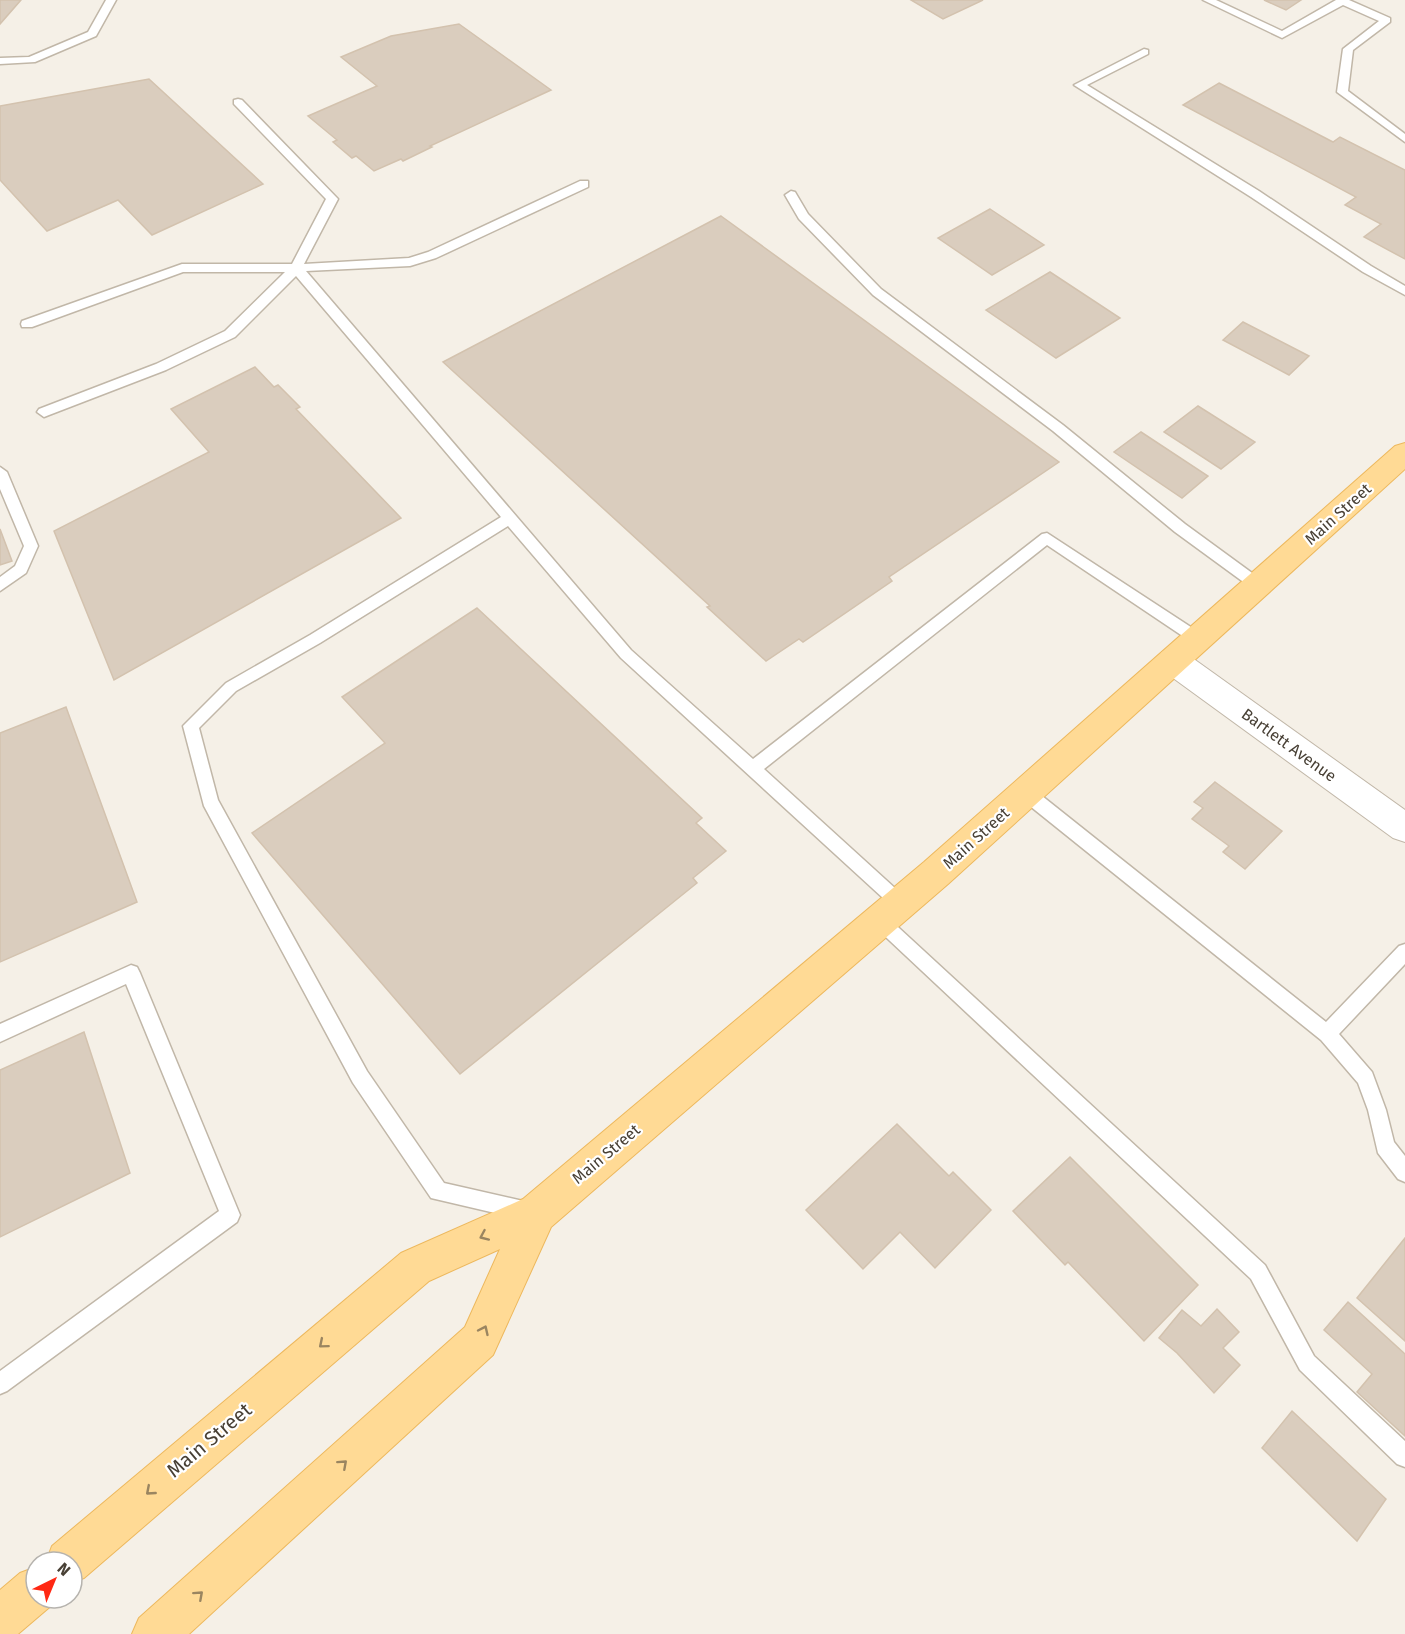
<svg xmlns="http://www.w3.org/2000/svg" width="1405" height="1634" font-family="'Fira Sans',sans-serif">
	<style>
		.building { fill: #dacdbe; stroke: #d3c2ae; stroke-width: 1.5 }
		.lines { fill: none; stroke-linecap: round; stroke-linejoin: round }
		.lane-casing { stroke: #c1b7a8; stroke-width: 3 }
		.street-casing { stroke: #c1b7a8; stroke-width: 2 }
		.primary-casing { stroke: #edb85d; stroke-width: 2 }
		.lane { fill: #fff; fill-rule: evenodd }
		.street { fill: #fff; fill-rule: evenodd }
		.primary { fill: #ffda95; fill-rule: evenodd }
		.oneway { stroke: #9a8560 }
		.labels { text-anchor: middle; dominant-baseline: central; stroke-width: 4.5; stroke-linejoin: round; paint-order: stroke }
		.street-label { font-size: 16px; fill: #484035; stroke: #fff }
		.near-street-label { font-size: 20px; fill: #484035; stroke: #fff }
	</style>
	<rect width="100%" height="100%" fill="#f5f0e7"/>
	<!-- building -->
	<g class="building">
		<polygon points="0,0 21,0 0,24"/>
		<polygon points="911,0 983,0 943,19"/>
		<polygon points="1264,0 1301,0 1286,10"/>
		<polygon points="459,24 551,90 430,146 432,147 403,161 401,159 374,171 356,156 352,158 333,142 337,140 308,116 377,86 341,57 391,36"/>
		<polygon points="149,79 263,184 152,235 118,200 47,231 0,180 0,106"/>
		<polygon points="1219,83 1333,142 1340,137 1405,170 1405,259 1364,237 1381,224 1345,205 1356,197 1183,105"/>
		<polygon points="990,209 1044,245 992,275 938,238"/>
		<polygon points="721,216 1059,462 889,577 892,581 803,642 799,639 766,661 707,607 710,606 443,362"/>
		<polygon points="1050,272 1120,318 1056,358 986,310"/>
		<polygon points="1243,322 1309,356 1289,375 1223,340"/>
		<polygon points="255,367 274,387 278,385 300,407 296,409 401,518 114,680 54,531 209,452 171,409"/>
		<polygon points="1198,406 1255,442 1221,469 1164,432"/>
		<polygon points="1141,432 1208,476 1182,498 1114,452"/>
		<polygon points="0,529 12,561 0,565"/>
		<polygon points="477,608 702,818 696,823 726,851 693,878 697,883 460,1074 252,833 385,743 342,697"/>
		<polygon points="66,707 137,902 0,962 0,733"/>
		<polygon points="1215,782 1282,831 1245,869 1223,852 1229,846 1192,819 1203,808 1194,802"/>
		<polygon points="84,1032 130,1173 0,1237 0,1070"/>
		<polygon points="897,1124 949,1176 953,1172 991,1210 935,1268 900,1232 863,1269 806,1210"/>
		<polygon points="1070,1157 1198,1285 1144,1341 1068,1262 1065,1265 1013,1211"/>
		<polygon points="1405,1238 1405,1341 1357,1298"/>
		<polygon points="1348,1302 1405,1354 1405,1436 1357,1392 1372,1374 1324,1330"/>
		<polygon points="1217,1309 1239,1332 1223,1348 1240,1365 1214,1393 1177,1353 1159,1338 1182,1310 1201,1326"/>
		<polygon points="1292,1411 1386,1499 1357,1541 1262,1448"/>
	</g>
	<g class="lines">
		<defs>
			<g id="lane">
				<polygon points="106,0 116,0 96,36 35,62 0,64 0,58 29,57 88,32"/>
				<polygon points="1203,0 1216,0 1282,31 1336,0 1349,0 1390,18 1390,22 1353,50 1348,91 1405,134 1405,142 1337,92 1343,49 1379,21 1343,5 1282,38"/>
				<polygon points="1144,49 1148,50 1148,54 1087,85 1259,191 1371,266 1405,286 1405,295 1363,272 1251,197 1074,85"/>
				<polygon points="238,99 242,100 338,199 304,264 409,258 428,252 580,181 588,181 588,187 436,258 410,266 306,271 631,650 753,759 1042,534 1047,533 1203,635 1206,639 1203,643 1193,643 1047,545 764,769 907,899 910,904 907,909 901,912 895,909 621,658 508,526 320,643 236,691 199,728 218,800 367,1071 444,1183 536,1204 539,1211 536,1218 529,1221 431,1198 353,1083 204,806 183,726 226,683 310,635 501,517 296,276 235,337 166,370 49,415 44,417 37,412 39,409 156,364 225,331 285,272 183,272 32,327 22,327 21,324 22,321 182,264 292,264 326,199 234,104 234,100"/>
				<polygon points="791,191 795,192 808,214 881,289 1063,425 1185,524 1263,581 1265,585 1263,589 1253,589 1175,532 1053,431 873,295 799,219 785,195"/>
				<polygon points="0,467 7,472 38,546 26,573 0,591 0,577 15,566 24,546 0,489"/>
				<polygon points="1026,786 1032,788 1326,1022 1399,946 1405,944 1405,964 1339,1034 1372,1072 1386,1110 1394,1142 1405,1156 1405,1182 1398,1179 1378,1153 1368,1110 1358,1083 1321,1040 1020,798 1018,793 1020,788"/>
				<polygon points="880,913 886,916 1265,1265 1314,1356 1405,1441 1405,1467 1397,1464 1300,1370 1251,1279 874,926 871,921 874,916"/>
				<polygon points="131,965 137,967 140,973 240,1215 237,1222 7,1391 0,1394 0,1371 219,1211 126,984 0,1042 0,1024"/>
			</g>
			<polygon id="street" points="1173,649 1184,652 1405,810 1405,842 1393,838 1162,670 1158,661 1162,652"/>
			<g id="primary">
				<polygon points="1405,443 1405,469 948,884 551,1227 493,1355 189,1634 132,1634 139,1618 465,1327 500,1249 429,1281 84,1578 72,1582 72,1562 46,1562 52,1546 401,1253 523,1199 924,862 1395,446"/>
				<polygon points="36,1567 36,1598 55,1598 52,1605 18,1634 0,1634 0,1590 20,1573"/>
			</g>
		</defs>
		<!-- lane casing -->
		<use href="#lane" class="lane-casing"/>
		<!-- street casing -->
		<use href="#street" class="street-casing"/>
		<!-- primary casing -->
		<use href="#primary" class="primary-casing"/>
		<!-- lane -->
		<use href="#lane" class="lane"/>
		<!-- street -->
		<use href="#street" class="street"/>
		<!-- primary -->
		<use href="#primary" class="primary"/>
	</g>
	<!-- one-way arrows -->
	<defs><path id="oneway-chevron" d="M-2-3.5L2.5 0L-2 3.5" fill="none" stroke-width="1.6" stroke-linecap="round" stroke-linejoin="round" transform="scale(1.5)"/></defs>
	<g class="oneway">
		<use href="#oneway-chevron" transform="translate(484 1236) rotate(156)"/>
		<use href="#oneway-chevron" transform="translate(484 1330) rotate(-65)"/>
		<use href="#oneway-chevron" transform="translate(323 1344) rotate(140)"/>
		<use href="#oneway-chevron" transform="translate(343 1464) rotate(-42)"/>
		<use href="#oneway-chevron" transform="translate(150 1491) rotate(139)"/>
		<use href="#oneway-chevron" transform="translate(199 1595) rotate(-42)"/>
	</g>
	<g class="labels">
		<!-- street labels -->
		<g class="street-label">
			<text transform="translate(1338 514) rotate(-42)">Main Street</text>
			<text transform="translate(1289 745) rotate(36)">Bartlett Avenue</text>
			<text transform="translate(976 838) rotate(-42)">Main Street</text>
			<text transform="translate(606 1154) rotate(-40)">Main Street</text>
		</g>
		<!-- near-street labels -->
		<g class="near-street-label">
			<text transform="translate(209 1440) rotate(-40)">Main Street</text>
		</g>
	</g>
	<!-- north arrow -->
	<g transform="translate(54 1580) rotate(43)"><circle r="28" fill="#ffffff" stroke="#b6b3ae" stroke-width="1.5"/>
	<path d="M0-4.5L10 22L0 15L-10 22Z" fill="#ff2813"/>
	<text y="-9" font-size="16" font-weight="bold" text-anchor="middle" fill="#484035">N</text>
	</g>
</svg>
